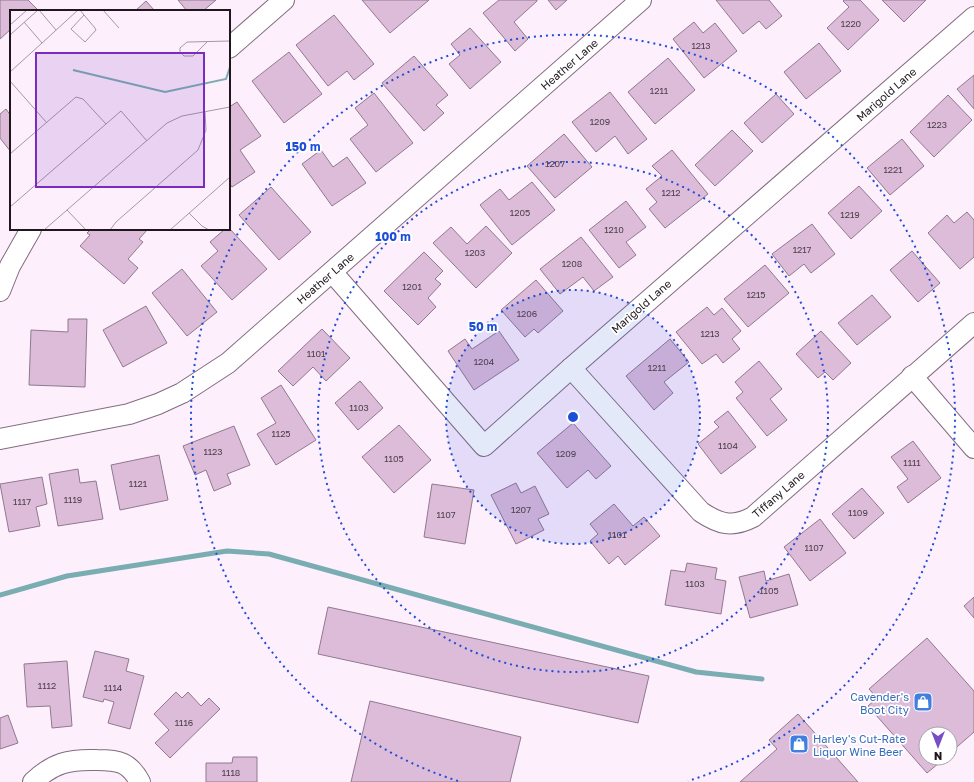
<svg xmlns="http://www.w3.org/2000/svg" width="974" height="782" font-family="'Golos Text',sans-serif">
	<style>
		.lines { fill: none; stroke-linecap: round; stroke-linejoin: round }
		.stream { stroke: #79adb2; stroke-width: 5 }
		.building { fill: #ddbcda; stroke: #90798e }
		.minor-casing { stroke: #836d81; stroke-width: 22 }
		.minor { stroke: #fff; stroke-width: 20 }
		.ring { fill: none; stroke: #1d4ed8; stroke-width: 2; stroke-dasharray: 2 4 }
		.labels { text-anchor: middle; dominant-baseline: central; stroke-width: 3.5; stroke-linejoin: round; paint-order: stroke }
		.number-label { font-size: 9px; fill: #4e404d }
		.street-label { font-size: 11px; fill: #1f161e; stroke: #fff }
		.shop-label { font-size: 11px; fill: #366cbe; stroke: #fff; text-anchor: end }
		.inset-river { fill: none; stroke: #79adb2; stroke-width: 2 }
		.inset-road { fill: none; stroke: #a598a4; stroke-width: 1 }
		.view { fill: #7b2cbf; fill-opacity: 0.15; stroke: #7b2cbf; stroke-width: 2 }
		.inset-edge { fill: none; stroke: #1f161e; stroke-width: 2 }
		.centre { fill: #1d4ed8; stroke: #fff; stroke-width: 2 }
		.ring-label { font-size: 12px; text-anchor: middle; font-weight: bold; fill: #1d4ed8; stroke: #fff; stroke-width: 3.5; stroke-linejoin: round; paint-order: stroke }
	</style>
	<rect width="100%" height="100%" fill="#feeffd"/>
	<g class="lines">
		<!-- stream -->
		<polyline class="stream" points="0,595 67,576 227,551 269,554 696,672 762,679"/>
	</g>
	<!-- building -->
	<g class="building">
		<polygon points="0,0 28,0 39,11 11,11 11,29 0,39"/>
		<polygon points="178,0 216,0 203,11 187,11"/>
		<polygon points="362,0 429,0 390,33"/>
		<polygon points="499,0 537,0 537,1 514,22 528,39 515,51 483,13"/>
		<polygon points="548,0 567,0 556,10"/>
		<polygon points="716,0 769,0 782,16 766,29 759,21 743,34"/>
		<polygon points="844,0 860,0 879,20 848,50 827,28 849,7 843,1"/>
		<polygon points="882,0 926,0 904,22"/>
		<polygon points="146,1 155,11 135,11"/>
		<polygon points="334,15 374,64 354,80 347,71 328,86 296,45"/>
		<polygon points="694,22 703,33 715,23 737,51 704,78 673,39"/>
		<polygon points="470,28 501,62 470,89 449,64 460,55 451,44"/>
		<polygon points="819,43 841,71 806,99 784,72"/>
		<polygon points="289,52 322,94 284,123 252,81"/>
		<polygon points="414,56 448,95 436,105 444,113 424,131 382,83"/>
		<polygon points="668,58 695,90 655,124 628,92"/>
		<polygon points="974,75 974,109 957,89"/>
		<polygon points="610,92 647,139 628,154 615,136 596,152 572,122"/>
		<polygon points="374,93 413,143 376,172 350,139 368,125 355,108"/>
		<polygon points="776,94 794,114 762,143 744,123"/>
		<polygon points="948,95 972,120 934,157 910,132"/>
		<polygon points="237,102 261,136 240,150 255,172 232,187 229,183 229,107"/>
		<polygon points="6,109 11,116 11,152 0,138 0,114"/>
		<polygon points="732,130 753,151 715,186 695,165"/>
		<polygon points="564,134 592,167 555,198 527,166"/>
		<polygon points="902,139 924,166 890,195 867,168"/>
		<polygon points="321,150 333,167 347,157 366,183 332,206 302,164"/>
		<polygon points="672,150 708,194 665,228 649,209 657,202 646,189 662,176 652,166"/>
		<polygon points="532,182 555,210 512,245 480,205 500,189 509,200"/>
		<polygon points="859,186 882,211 851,239 828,213"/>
		<polygon points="271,187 311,232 279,260 239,215"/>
		<polygon points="626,201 646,227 626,242 636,255 619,268 589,230"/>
		<polygon points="967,212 974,220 974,257 960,269 928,233 947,215 954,223"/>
		<polygon points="812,224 835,254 811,273 804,264 789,276 772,254"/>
		<polygon points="486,226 512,253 476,288 433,243 451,227 467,244"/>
		<polygon points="229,228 267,269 232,300 201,266 218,251 210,242 225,229 229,229"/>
		<polygon points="91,229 148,229 139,239 143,242 128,259 138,268 124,284 80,246 90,235 87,233"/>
		<polygon points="581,237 613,277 594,291 583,277 560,294 540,269"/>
		<polygon points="912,251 940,283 918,302 890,270"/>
		<polygon points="424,252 443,271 435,279 441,284 428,298 436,307 418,325 384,291"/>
		<polygon points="765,265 789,293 748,327 724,299"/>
		<polygon points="182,269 217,312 187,336 152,293"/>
		<polygon points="536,280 563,311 538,333 534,329 525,337 501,310"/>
		<polygon points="872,295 891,317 857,345 838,323"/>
		<polygon points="146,306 167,343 123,367 103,330"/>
		<polygon points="707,307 714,315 722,308 741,331 732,339 740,349 723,363 716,354 702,364 676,332"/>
		<polygon points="68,319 87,319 85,387 29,385 31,330 68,332"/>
		<polygon points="322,329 350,358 326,381 313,367 293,386 278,371"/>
		<polygon points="499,331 519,360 474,390 448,351 465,339 472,349"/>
		<polygon points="821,331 851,363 833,380 825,372 818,378 796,354"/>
		<polygon points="670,339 689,362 664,382 673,393 654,410 626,376"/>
		<polygon points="759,361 782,389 770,399 787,420 767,436 736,398 743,392 735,382"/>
		<polygon points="360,381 383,408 358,430 335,403"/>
		<polygon points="281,385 316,440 276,465 257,434 276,423 261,398"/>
		<polygon points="728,411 756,447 721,474 698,444 719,427 714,422"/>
		<polygon points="573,423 611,466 596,479 588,470 567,488 537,453"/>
		<polygon points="399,425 431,460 394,493 362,457"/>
		<polygon points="234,426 250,465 227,474 231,484 214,491 206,470 195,475 183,446"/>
		<polygon points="913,441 941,478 908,503 897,487 908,479 891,457"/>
		<polygon points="159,455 168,500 120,510 111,465"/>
		<polygon points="78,469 80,483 96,481 103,519 58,526 49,474"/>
		<polygon points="42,477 47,504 36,507 40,526 9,532 0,484"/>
		<polygon points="516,483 521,493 535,486 549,514 538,519 544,530 516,544 491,495"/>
		<polygon points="432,484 474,490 465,544 424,537"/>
		<polygon points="862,488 884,513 854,539 832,514"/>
		<polygon points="614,504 633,526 644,517 660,536 625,565 618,556 609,564 590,541 598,534 590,524"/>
		<polygon points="820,519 846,553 810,581 784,547"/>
		<polygon points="687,563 717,568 715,579 726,581 721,614 665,605 671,570 685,572"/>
		<polygon points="764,571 766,581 789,574 798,605 750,618 739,577"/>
		<polygon points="974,597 974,618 964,606"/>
		<polygon points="328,607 649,676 638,723 318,654"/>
		<polygon points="927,638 974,691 974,732 950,753 950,734 926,734 926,758 945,758 927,773 868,706 877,698 869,689"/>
		<polygon points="95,651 129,659 126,671 144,676 130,729 108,723 114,702 104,699 103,702 83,697"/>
		<polygon points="67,661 72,726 52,728 50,706 27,707 24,664"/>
		<polygon points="176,692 182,698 188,692 201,706 209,698 220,709 170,758 155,743 169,730 154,714"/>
		<polygon points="370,701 521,737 510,782 351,782"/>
		<polygon points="798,714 858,782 740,782 777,749 769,740"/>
		<polygon points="8,715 18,743 0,749 0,718"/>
		<polygon points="233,757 257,757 257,782 206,782 206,763 232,763"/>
	</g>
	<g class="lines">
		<defs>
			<g id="minor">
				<polyline points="229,48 284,0"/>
				<polyline points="332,272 484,446 571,368 974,17"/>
				<polyline points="0,291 10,266 31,229"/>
				<path d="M 571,368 L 701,512 C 719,524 732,528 753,517 L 974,323"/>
				<polyline points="912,376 974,448"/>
				<polyline points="0,439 129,414 158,404 182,393 228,363 641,0"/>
				<path d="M 33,782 C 53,763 69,759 97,760 C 119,760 129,762 140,782"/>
			</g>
		</defs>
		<!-- minor casing -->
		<use href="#minor" class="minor-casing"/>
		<!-- minor -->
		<use href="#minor" class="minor"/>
	</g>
	<!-- distance rings -->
	<circle cx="573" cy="417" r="127" fill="#1d4ed8" fill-opacity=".12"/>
	<g class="ring">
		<circle cx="573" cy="417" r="127"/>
		<circle cx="573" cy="417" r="255"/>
		<path d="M458 781A382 382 0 1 1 688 781"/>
	</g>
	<!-- icons -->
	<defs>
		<symbol id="shop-square" viewBox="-11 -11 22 22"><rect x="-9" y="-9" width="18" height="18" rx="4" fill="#3f7fe0" stroke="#fff"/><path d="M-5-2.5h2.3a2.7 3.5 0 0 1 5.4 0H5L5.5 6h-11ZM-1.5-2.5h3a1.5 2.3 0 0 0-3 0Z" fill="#fff"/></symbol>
	</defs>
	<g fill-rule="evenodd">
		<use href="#shop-square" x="912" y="691" width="22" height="22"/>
		<use href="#shop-square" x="788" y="733" width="22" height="22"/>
	</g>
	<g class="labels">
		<!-- number labels -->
		<g class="number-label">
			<text x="851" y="23">1220</text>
			<text x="701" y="45">1213</text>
			<text x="659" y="90">1211</text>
			<text x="600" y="121">1209</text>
			<text x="937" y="124">1223</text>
			<text x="555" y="163">1207</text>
			<text x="893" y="169">1221</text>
			<text x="671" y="192">1212</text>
			<text x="520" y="212">1205</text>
			<text x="850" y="214">1219</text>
			<text x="614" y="229">1210</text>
			<text x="802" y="249">1217</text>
			<text x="475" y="252">1203</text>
			<text x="572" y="263">1208</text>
			<text x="412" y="286">1201</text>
			<text x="756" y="294">1215</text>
			<text x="527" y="313">1206</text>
			<text x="710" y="333">1213</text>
			<text x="316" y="353">1101</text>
			<text x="484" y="361">1204</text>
			<text x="657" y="367">1211</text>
			<text x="359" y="407">1103</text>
			<text x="281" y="433">1125</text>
			<text x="728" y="445">1104</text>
			<text x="213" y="451">1123</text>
			<text x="566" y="453">1209</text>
			<text x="394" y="458">1105</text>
			<text x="912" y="462">1111</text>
			<text x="138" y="483">1121</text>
			<text x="73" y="499">1119</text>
			<text x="22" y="501">1117</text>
			<text x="521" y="509">1207</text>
			<text x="858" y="512">1109</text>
			<text x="446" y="514">1107</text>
			<text x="617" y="534">1101</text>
			<text x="814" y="547">1107</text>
			<text x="695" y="583">1103</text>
			<text x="769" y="590">1105</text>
			<text x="47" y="685">1112</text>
			<text x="113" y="687">1114</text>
			<text x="184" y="722">1116</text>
			<text x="231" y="772">1118</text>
		</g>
		<!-- street labels -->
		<g class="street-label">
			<text transform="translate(569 64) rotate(-41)">Heather Lane</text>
			<text transform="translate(886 94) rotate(-41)">Marigold Lane</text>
			<text transform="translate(325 278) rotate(-41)">Heather Lane</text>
			<text transform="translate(641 306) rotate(-41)">Marigold Lane</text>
			<text transform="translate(778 494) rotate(-41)">Tiffany Lane</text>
		</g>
		<!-- shop labels -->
		<g class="shop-label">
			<text x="909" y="696">Cavender's<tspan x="909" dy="13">Boot City</tspan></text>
			<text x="813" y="738" text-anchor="start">Harley's Cut-Rate<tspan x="813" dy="13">Liquor Wine Beer</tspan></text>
		</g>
	</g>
	<!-- overview -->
	<g transform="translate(10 10)">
		<rect width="220" height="220" fill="#feeffd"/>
		<path class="inset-river" d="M 63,60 L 155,82 L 216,69 L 220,57"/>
		<path class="inset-road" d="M 29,0 L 46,20M 70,0 L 74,5 L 85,18 L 86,20 L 75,32 L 61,19 L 74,5M 93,0 L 109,18M 0,15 L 17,0M 0,25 L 28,0M 198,31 L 183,46 L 174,46 L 170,42 L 170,38 L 177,32 L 179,32 L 220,31M 32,33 L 68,0M 0,62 L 32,33 L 14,12M 0,71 L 37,113M 0,144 L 66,87 L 73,89 L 96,114M 0,197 L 111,101 L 137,131M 57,200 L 76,220M 179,203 L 192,216 L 199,220M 34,220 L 157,113 L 172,106 L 220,97M 100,220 L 106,212 L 188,140 L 196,120 L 195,102M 160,220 L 220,167"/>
		<path class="view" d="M 26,43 L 194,43 L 194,177 L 26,177 Z"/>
		<rect width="220" height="220" class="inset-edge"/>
	</g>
	<circle cx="573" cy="417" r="6" class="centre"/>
	<g class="ring-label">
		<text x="303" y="151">150 m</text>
		<text x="393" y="241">100 m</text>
		<text x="483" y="331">50 m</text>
	</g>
	<!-- north arrow -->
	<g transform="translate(938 746) rotate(180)"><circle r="19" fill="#ffffff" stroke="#a5a2a5"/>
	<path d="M0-3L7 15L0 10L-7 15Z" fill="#784ec7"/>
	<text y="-6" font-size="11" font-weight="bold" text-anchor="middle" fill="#1f161e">N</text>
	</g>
</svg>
